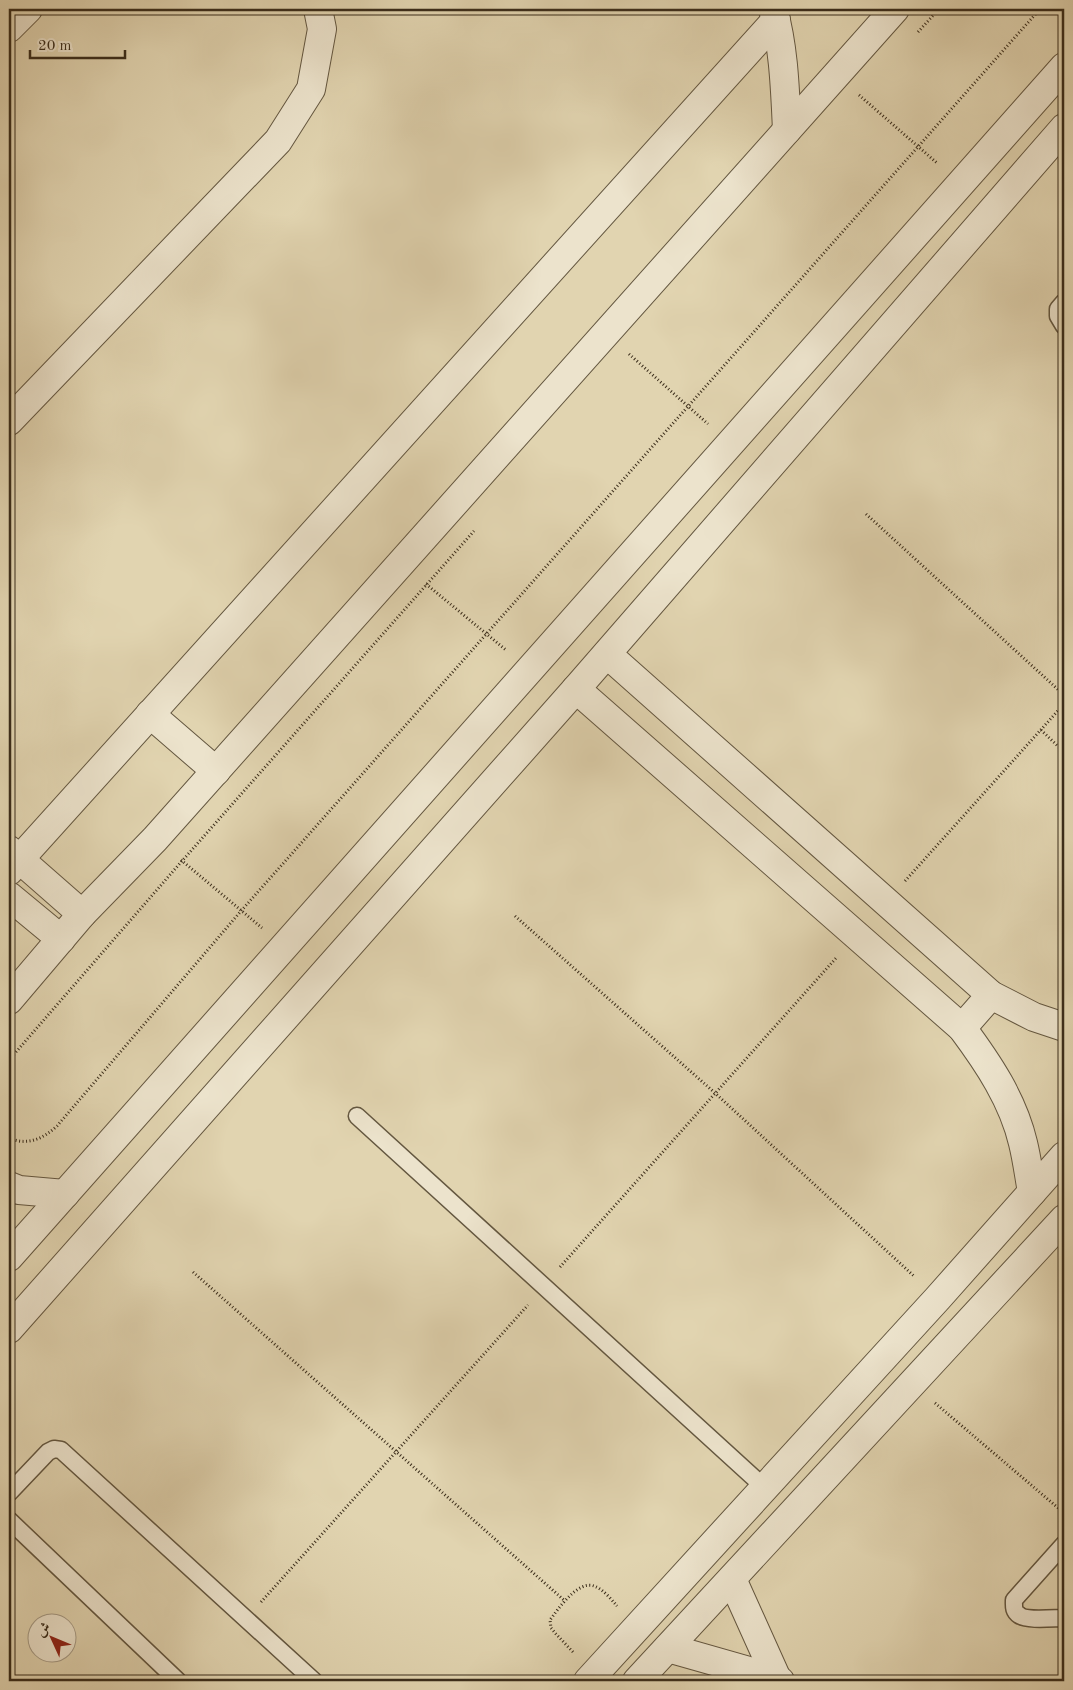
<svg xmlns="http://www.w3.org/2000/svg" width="1073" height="1690" font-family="'Old Standard TT',Amiri,serif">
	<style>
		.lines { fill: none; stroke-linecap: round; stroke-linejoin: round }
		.lane-casing { stroke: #645740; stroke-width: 19 }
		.street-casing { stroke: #645740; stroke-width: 30 }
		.path { stroke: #3b2d1b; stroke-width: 3; stroke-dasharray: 1 2.5; stroke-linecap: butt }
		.lane { stroke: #ece3cc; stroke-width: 16 }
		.street { stroke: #ece3cc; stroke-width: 28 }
	</style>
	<rect width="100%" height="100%" fill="#e1d4b0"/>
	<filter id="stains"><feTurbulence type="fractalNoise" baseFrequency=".004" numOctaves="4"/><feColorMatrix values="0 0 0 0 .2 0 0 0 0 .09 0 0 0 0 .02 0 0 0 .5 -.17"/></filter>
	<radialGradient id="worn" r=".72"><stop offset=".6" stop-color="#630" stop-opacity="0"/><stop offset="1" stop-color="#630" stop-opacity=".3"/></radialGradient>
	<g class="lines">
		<defs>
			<g id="lane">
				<polyline points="1064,302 1058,309 1058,316 1064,326"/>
				<polyline points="357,1116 764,1487"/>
				<polyline points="9,1493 48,1452 54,1449 61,1450 314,1681"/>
				<polyline points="9,1520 178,1681"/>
				<path d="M 1064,1544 L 1014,1600 C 1014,1606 1013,1611 1019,1615 C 1026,1621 1054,1618 1064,1618"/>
			</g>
			<g id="street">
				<path d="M 773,9 C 784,48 785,90 787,130"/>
				<polyline points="9,28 28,9"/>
				<polyline points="9,421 278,141 311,89 322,29 318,9"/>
				<polyline points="607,654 991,995 1034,1017 1064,1027"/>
				<path d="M 576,689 L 962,1028 C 988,1063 1013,1100 1023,1143 C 1027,1159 1029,1176 1032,1192"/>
				<polyline points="150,714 216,771"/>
				<polyline points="9,850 82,914"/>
				<polyline points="9,871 776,20"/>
				<polyline points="9,896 61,939"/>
				<polyline points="9,1000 82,914 155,839 895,9"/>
				<polyline points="962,1028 991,995"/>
				<polyline points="9,1186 19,1190 65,1194"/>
				<polyline points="9,1257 1064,67"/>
				<polyline points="9,1329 576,689 1064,128"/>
				<polyline points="732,1579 777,1679"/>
				<polyline points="668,1648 777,1679 780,1681"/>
				<polyline points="588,1681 938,1298 1064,1156"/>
				<polyline points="637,1681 1064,1219"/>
			</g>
		</defs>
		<!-- lane casing -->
		<use href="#lane" class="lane-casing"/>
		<!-- street casing -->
		<use href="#street" class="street-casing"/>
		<!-- path -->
		<g class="path">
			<polyline points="918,32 939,9"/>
			<polyline points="859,95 937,163"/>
			<polyline points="629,354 708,424"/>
			<polyline points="866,514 1064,695"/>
			<polyline points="426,584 506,650"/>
			<polyline points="1041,730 1064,752"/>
			<polyline points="181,860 262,928"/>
			<polyline points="905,881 1064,704"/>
			<polyline points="515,916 715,1093 915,1277"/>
			<polyline points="9,1060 182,861 474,531"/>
			<path d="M 9,1138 C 27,1146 43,1139 57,1126 L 241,911 L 1040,9"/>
			<polyline points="560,1267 837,957"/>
			<polyline points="193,1272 565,1601"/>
			<polyline points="935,1403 1064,1513"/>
			<polyline points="261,1602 528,1305"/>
			<path d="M 573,1652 L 556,1634 L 551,1628 L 550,1620 C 558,1609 578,1580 594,1586 C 603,1589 611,1599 617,1606"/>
		</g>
		<!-- lane -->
		<use href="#lane" class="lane"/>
		<!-- street -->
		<use href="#street" class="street"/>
	</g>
	<!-- margin -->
	<rect width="1073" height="1690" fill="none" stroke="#e1d4b0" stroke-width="30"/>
	<rect x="10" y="10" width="1053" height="1670" fill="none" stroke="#3b2d1b" stroke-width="2.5"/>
	<rect x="15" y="15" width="1043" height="1660" fill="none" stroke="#3b2d1b"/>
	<!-- north arrow -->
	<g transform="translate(52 1638) rotate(314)"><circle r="24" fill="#ece3cc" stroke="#a59a85"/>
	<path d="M0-4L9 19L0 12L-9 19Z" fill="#8f2418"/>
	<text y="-8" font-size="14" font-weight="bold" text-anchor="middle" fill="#3b2d1b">ش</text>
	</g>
	<!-- scale -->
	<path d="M30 50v8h95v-8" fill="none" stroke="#3b2d1b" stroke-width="2.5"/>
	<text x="38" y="50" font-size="15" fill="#3b2d1b" stroke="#ece3cc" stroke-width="4" paint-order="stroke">20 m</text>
	<rect width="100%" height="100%" filter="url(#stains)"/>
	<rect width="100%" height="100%" fill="url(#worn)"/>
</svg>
